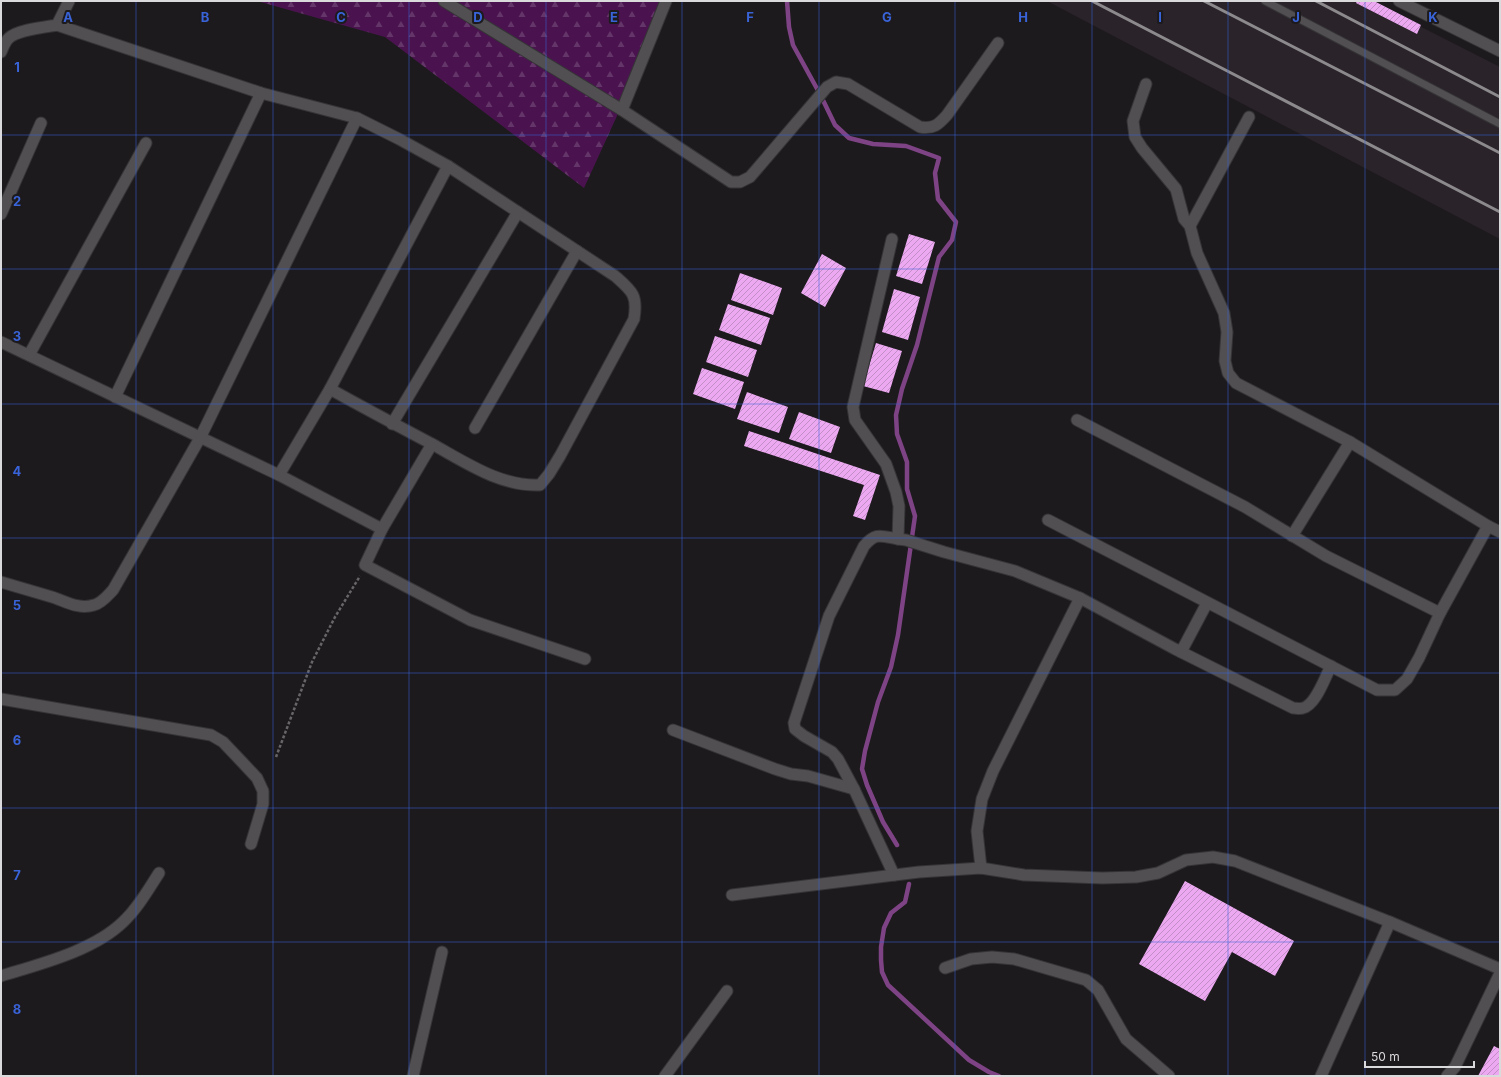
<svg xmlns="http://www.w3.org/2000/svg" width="1501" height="1077" font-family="Inter,sans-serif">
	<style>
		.built { fill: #2a232a }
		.forest { fill: url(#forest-firs) }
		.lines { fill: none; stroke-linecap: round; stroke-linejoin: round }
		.stream { stroke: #7e4385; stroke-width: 4.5 }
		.building { fill: url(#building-hatch) }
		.service-casing { stroke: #353436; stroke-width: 9 }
		.minor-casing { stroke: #353436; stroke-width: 13 }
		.path { stroke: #676568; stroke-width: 2.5; stroke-dasharray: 3 2; stroke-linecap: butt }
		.service { stroke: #524f53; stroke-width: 7 }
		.minor { stroke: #524f53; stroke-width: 11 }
		.rail { stroke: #8c8a8c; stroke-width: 3 }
		.grid { fill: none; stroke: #3963d8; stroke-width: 1; stroke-opacity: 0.55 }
		.grid-label { font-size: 13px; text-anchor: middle; font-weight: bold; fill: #3963d8; stroke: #1d1a1d; stroke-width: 4; stroke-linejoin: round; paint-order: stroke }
	</style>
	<defs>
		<pattern id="forest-firs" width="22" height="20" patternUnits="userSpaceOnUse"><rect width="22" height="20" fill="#4a134f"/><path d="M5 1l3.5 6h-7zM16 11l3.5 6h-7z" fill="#643568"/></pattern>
		<pattern id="building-hatch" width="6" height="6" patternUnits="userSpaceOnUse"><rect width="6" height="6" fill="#eca9f2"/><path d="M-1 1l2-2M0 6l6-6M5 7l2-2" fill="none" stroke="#c18fc6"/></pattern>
	</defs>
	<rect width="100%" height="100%" fill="#1d1a1d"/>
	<!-- built -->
	<polygon class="built" points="1047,1 1370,1 1500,67 1500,239"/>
	<!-- forest -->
	<polygon class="forest" points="257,1 667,1 669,2 584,188 385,37"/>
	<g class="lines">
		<!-- stream -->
		<g class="stream">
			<polyline points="787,1 789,27 793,45 821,96 835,125 849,138 873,144 906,146 939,158 935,173 938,199 956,222 952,240 939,257 917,345 902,389 896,415 897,434 907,462 907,489 915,516 898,635 891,667 878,702 865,751 862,769 867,785 883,822 897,845"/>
			<polyline points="909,884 905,902 891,913 884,928 881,947 881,960 882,972 888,985 969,1060 989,1072 999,1076"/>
		</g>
	</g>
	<!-- building -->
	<g class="building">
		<polygon points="1357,1 1374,1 1421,25 1417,34 1356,3"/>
		<polygon points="909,234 935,242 922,284 896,276"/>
		<polygon points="822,254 846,268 825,307 801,293"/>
		<polygon points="740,273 782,288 773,315 731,300"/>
		<polygon points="894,289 920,297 908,340 882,332"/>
		<polygon points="728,304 770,318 761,345 719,330"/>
		<polygon points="715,336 757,350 748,377 706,362"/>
		<polygon points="876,343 902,351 889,393 863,386"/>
		<polygon points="702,368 744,382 735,409 693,394"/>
		<polygon points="747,392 788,407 779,433 737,419"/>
		<polygon points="799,412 840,427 831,453 789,439"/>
		<polygon points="749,431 880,475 865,520 853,516 864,485 744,446"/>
		<polygon points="1185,881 1294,941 1275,976 1232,952 1205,1001 1139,964"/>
		<polygon points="1494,1046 1500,1049 1500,1076 1478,1076"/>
	</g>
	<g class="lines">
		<defs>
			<polyline id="service" points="1265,1 1500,124"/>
			<g id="minor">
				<path d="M 444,1 L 622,110 L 731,182 L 740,182 L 750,177 L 827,87 L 836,82 L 848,84 L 920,127 C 934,129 938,125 947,115 L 998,43"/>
				<polyline points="1399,1 1500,51"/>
				<path d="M 57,25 L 261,93 L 357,118 L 399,139 L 448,166 L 615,276 C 632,291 638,295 634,319 L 560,456 L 549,474 L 540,485 C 501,487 465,462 432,444 C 398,426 364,408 330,389 L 279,475"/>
				<path d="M 1,52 C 3,48 5,41 9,38 C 17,30 45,27 57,25 L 69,1"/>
				<polyline points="1146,84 1133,121 1135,137 1142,148 1176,189 1184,219 1190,226 1197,253 1224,313 1227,332 1225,361 1228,373 1236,383 1350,442 1488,526"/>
				<polyline points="622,110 666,1"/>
				<polyline points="1,214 41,123"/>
				<polyline points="1190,226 1249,117"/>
				<path d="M 892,239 L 853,407 L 855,420 L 886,464 L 896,492 L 899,506 L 898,539 L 906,540 L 944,552 L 1015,571 L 1080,598 L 1175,649 L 1293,708 C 1296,708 1300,709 1303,708 C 1316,705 1325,677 1331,666"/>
				<polyline points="1,342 279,475 382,529"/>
				<polyline points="29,355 146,143"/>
				<polyline points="330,389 448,166"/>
				<polyline points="115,397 261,93"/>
				<polyline points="1077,420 1245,507 1326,556 1440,613"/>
				<polyline points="392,424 518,212"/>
				<polyline points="475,428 577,251"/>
				<polyline points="432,444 382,529 365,565 470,620 585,659"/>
				<polyline points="1048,520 1377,690 1395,690 1407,679 1419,658 1440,613 1488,526 1500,532"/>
				<polyline points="1292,536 1350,442"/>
				<path d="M 1,582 C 18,587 35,592 52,597 C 65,601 79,610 94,605 C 102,603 108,595 113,590 L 200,438 L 357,118"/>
				<polyline points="1181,652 1207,603"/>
				<polyline points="1,699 211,735 223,742 242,762 257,778 263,791 263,804 251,844"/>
				<polyline points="673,730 775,769 791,774 808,776 854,789"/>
				<polyline points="981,868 977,831 982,799 993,771 1080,598"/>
				<path d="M 894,875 L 854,789 L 838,759 L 832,752 L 804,736 L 795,729 L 794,723 L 829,616 L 864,546 C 876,532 881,536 898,539"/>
				<polyline points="732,895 919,872 981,868 1024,875 1102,878 1136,877 1158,873 1186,860 1213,857 1235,861 1390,922 1500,969"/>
				<polyline points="945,968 971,959 992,957 1014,959 1086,980 1098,990 1126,1039 1169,1076"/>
				<path d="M 1,976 C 40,964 93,951 123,922 C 138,908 148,890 159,873"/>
				<polyline points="413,1076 442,952"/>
				<polyline points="665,1076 727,991"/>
				<polyline points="1321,1076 1390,922"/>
				<polyline points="1447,1076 1455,1067 1500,973"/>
			</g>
		</defs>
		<!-- service casing -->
		<use href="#service" class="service-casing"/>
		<!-- minor casing -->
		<use href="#minor" class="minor-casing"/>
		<!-- path -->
		<polyline class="path" points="276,757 312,662 335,617 360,576"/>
		<!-- service -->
		<use href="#service" class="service"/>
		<!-- minor -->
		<use href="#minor" class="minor"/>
		<!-- rail -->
		<g class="rail">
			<polyline points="1092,1 1500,212"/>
			<polyline points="1204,1 1500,153"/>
			<polyline points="1316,1 1500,97"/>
		</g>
	</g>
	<!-- grid -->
	<path class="grid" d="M 136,1 L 136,1076M 273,1 L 273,1076M 409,1 L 409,1076M 546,1 L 546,1076M 682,1 L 682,1076M 819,1 L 819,1076M 955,1 L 955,1076M 1092,1 L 1092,1076M 1228,1 L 1228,1076M 1365,1 L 1365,1076M 1,135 L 1500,135M 1,269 L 1500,269M 1,404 L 1500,404M 1,538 L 1500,538M 1,673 L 1500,673M 1,808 L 1500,808M 1,942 L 1500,942"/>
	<g class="grid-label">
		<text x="68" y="22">A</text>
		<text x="205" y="22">B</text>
		<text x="341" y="22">C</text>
		<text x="478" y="22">D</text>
		<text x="614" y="22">E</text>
		<text x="750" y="22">F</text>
		<text x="887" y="22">G</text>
		<text x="1023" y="22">H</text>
		<text x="1160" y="22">I</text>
		<text x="1296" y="22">J</text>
		<text x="1433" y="22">K</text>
		<text x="17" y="72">1</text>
		<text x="17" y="206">2</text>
		<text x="17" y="341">3</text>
		<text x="17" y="476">4</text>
		<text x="17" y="610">5</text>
		<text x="17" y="745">6</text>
		<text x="17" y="880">7</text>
		<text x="17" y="1014">8</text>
	</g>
	<!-- border -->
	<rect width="1501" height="1077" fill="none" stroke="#dad9db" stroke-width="4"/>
	<!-- scale -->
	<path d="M1365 1061v6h109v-6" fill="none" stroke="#dad9db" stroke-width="2"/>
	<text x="1371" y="1061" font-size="12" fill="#dad9db" stroke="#1d1a1d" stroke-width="3" paint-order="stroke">50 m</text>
</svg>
